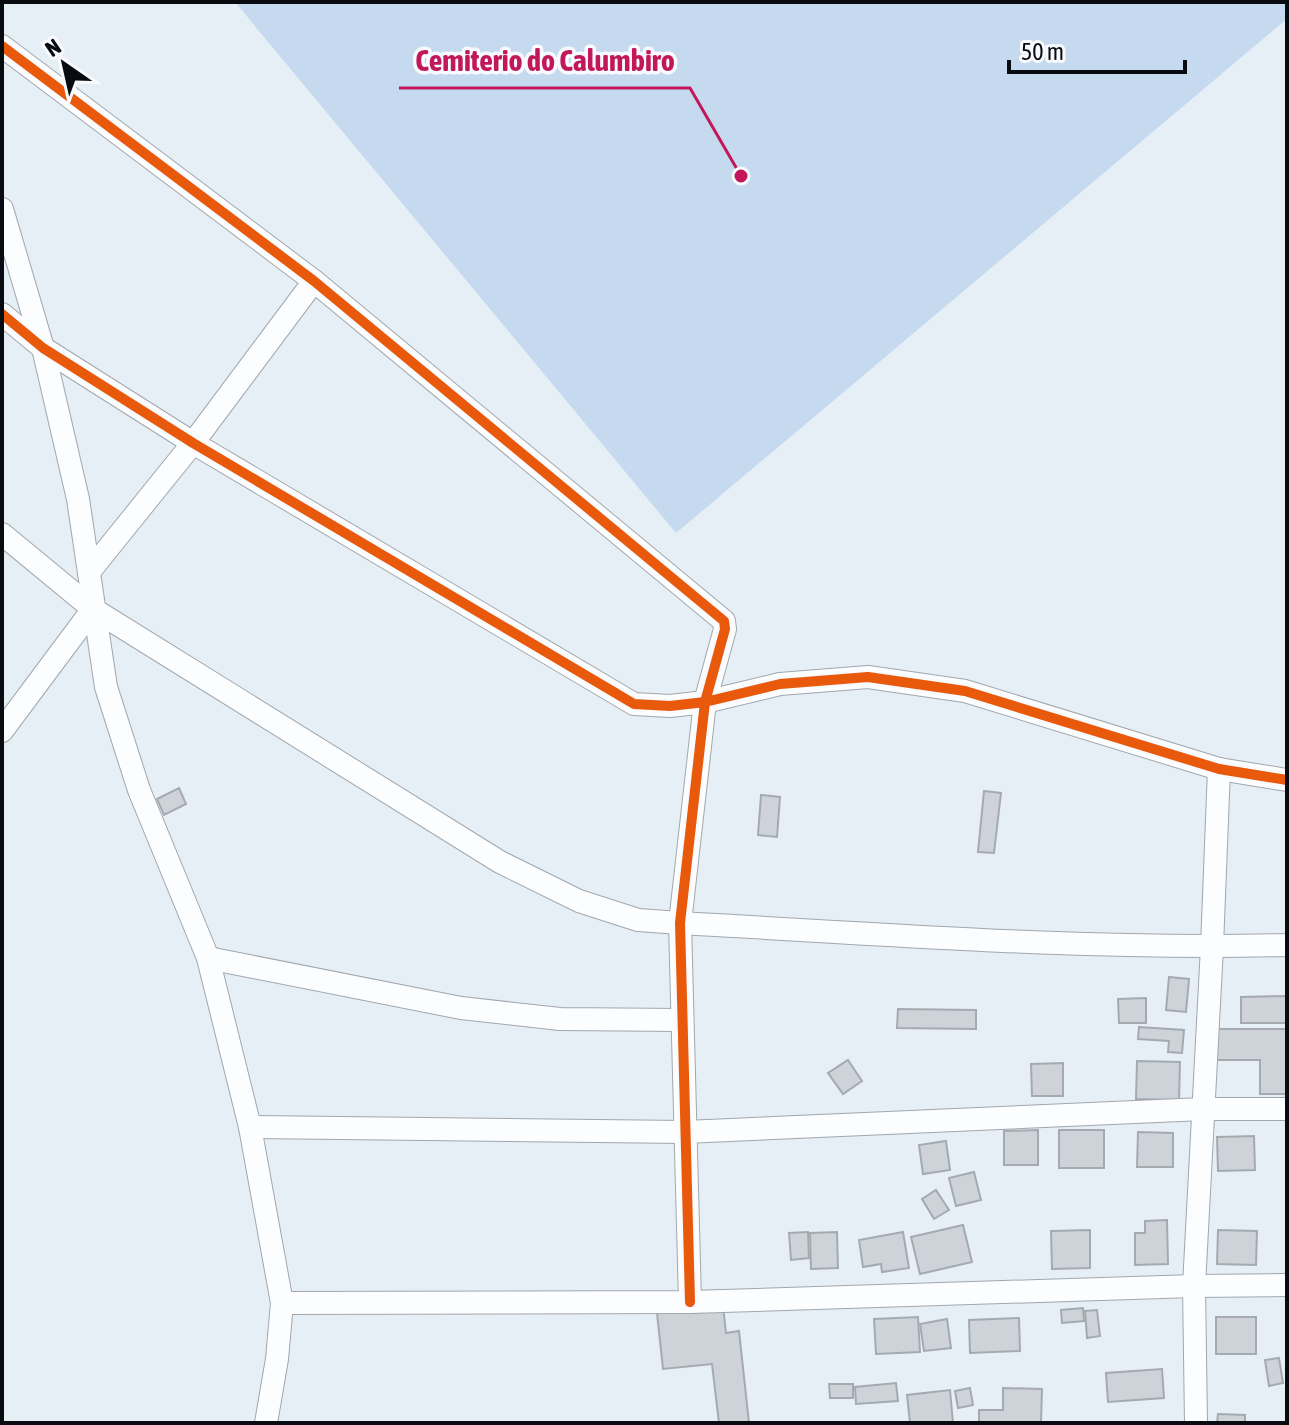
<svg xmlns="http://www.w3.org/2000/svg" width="1289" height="1425" font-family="'Asap Condensed',sans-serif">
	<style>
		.green { fill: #c5daef }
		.building { fill: #cdd3d9; stroke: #a4aab0; stroke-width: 2 }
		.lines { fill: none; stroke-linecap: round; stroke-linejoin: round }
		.minor-casing { stroke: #a1a7ad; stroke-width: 24 }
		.minor { stroke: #fbfdfe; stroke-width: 22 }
		.cycleway-casing { stroke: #f8fafd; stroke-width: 15 }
		.cycleway { stroke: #e8590c; stroke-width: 10 }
		.leader { fill: none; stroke: #c2185b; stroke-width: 3 }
		.callout-dot { fill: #c2185b; stroke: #f8fafd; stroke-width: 3 }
		.callout-label { font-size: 30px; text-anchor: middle; font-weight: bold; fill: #c2185b; stroke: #f8fafd; stroke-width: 7; stroke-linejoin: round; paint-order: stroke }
	</style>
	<rect width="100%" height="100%" fill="#e7eff6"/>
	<!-- green -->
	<polygon class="green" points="235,2 1287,2 1287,19 676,533"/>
	<!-- building -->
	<g class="building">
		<polygon points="179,788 186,804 164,815 157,799"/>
		<polygon points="984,791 1001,793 994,853 978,852"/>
		<polygon points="761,795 780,797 777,837 758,835"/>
		<polygon points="1169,977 1189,979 1186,1012 1166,1010"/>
		<polygon points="1287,996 1287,1023 1241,1023 1241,997"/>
		<polygon points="1146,998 1146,1023 1119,1023 1118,999"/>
		<polygon points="898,1009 976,1010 976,1029 897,1028"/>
		<polygon points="1139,1027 1184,1030 1182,1053 1168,1052 1169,1041 1138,1039"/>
		<polygon points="1217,1029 1287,1029 1287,1094 1260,1094 1260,1060 1217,1060"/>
		<polygon points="848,1060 862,1081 843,1094 828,1073"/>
		<polygon points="1137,1061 1180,1062 1179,1100 1136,1099"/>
		<polygon points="1063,1063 1063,1096 1032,1096 1031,1064"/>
		<polygon points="1038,1130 1038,1165 1004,1165 1004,1131"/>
		<rect x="1059" y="1130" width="45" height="38"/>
		<polygon points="1138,1132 1173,1133 1173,1167 1137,1167"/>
		<polygon points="1254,1136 1255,1170 1218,1171 1217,1137"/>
		<polygon points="946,1141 950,1170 923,1174 919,1145"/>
		<polygon points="974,1172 981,1200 956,1206 949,1178"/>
		<polygon points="936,1190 949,1210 934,1219 922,1199"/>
		<polygon points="1167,1220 1168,1264 1135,1265 1135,1233 1145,1233 1145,1221"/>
		<polygon points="963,1225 972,1262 920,1274 911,1237"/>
		<polygon points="1090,1230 1090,1268 1052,1269 1051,1231"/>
		<polygon points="1218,1230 1257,1231 1256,1265 1217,1264"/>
		<polygon points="808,1232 809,1258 791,1260 789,1233"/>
		<polygon points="837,1232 838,1268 811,1269 810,1233"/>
		<polygon points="903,1232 909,1268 882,1272 881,1264 863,1267 859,1240"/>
		<polygon points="723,1306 726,1333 739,1331 749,1423 719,1423 712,1364 663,1369 657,1313"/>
		<polygon points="1083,1308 1084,1321 1062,1323 1061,1310"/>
		<polygon points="1097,1310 1100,1336 1087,1338 1085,1311"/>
		<polygon points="918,1317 920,1352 876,1354 874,1319"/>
		<rect x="1216" y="1317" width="40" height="37"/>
		<polygon points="1019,1318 1020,1351 970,1353 969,1320"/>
		<polygon points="947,1319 951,1348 924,1351 920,1324"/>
		<polygon points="1279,1358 1283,1383 1269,1386 1265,1360"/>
		<polygon points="1162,1369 1164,1398 1108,1402 1106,1373"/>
		<polygon points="896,1383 898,1401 856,1404 855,1387"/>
		<polygon points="829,1384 853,1384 853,1398 830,1398"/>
		<polygon points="970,1388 973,1405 958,1408 955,1391"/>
		<polygon points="1003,1388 1042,1389 1041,1423 979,1423 979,1410 1003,1410"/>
		<polygon points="950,1390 953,1423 910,1423 907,1395"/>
		<polygon points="1218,1414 1245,1415 1245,1423 1217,1423"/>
	</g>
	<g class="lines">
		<defs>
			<g id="minor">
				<polyline points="2,46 314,281 724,621 725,629 705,702 680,923 690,1302"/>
				<polyline points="2,209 43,348 78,499 106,687 139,790 208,958 250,1127 282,1303 277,1359 266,1423"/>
				<polyline points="2,314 43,348 193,443 634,704 670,706 705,702 780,684 868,677 965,691 1219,769 1287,780"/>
				<path d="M 2,534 L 93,609 L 500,862 L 579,901 L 638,920 L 680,923 C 882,934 1085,950 1287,945"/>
				<polyline points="89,572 193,443 314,281"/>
				<polyline points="2,731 93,609"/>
				<polyline points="208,958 461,1008 560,1019 682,1020"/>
				<polyline points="250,1127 685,1132 1203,1109 1287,1109"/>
				<polyline points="282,1303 690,1302 1194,1286 1287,1285"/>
				<polyline points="1196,1423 1194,1286 1212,947 1219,769"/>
			</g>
		</defs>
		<!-- minor casing -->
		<use href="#minor" class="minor-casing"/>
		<!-- minor -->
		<use href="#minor" class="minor"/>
		<defs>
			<g id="cycleway">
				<polyline points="2,46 314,281 724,621 725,629 705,702 680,923 690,1302"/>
				<polyline points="2,314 43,348 193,443 634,704 670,706 705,702 780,684 868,677 965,691 1219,769 1287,780"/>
			</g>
		</defs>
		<!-- cycleway casing -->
		<use href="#cycleway" class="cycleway-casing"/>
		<!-- cycleway -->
		<use href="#cycleway" class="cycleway"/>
	</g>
	<!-- callouts -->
	<path class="leader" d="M741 176L690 88H399"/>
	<circle class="callout-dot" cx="741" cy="176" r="8"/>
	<g class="callout-label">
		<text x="545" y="71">Cemiterio do Calumbiro</text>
	</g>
	<!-- border -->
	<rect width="1289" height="1425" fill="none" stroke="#080c11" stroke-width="8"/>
	<!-- north arrow -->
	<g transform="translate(64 64) rotate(326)" stroke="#f8fafd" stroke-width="6" paint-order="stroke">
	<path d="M0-6L14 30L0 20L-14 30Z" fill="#080c11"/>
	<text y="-12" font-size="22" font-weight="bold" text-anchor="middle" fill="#080c11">N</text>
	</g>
	<!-- scale -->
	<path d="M1009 60v12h176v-12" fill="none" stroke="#080c11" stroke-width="4"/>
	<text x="1021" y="60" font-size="24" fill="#080c11" stroke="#f8fafd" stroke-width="6" paint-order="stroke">50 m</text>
</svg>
